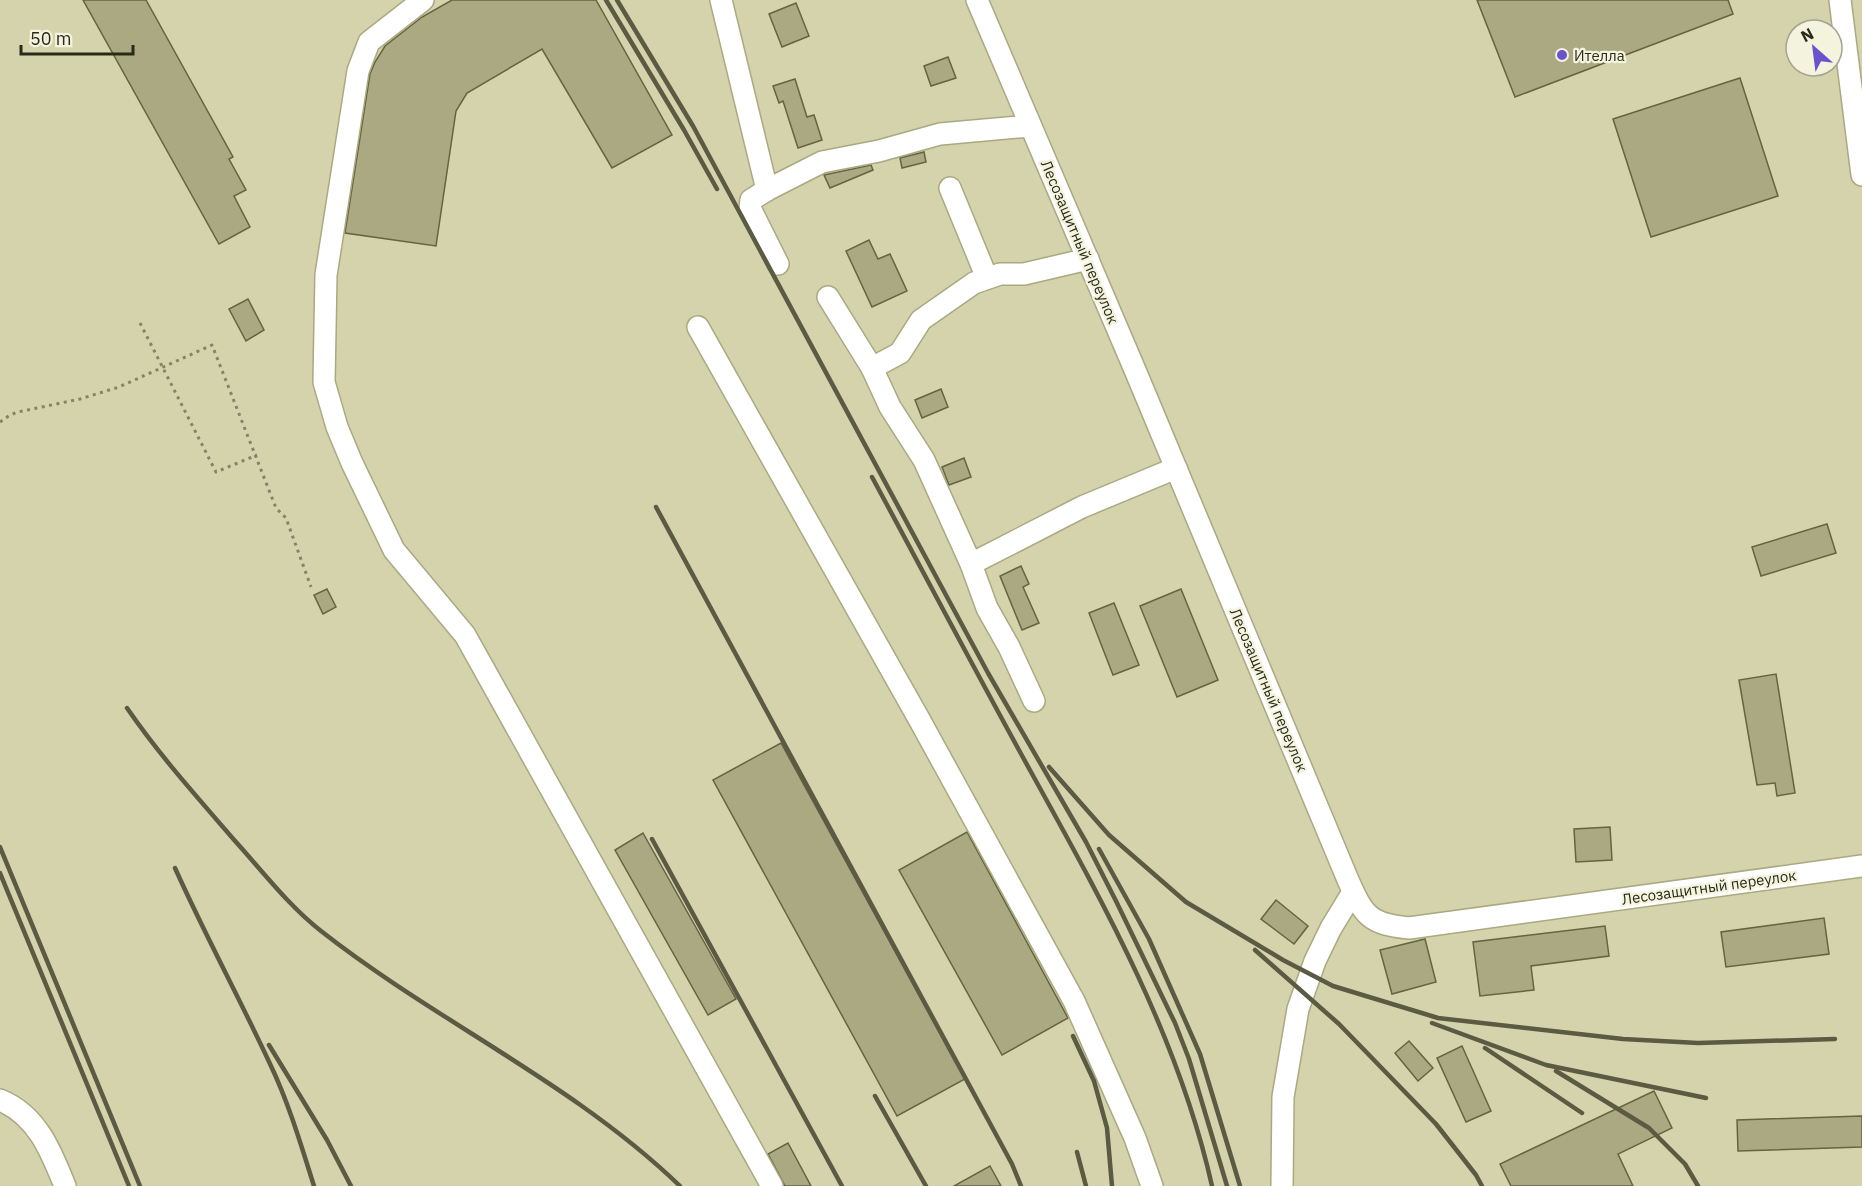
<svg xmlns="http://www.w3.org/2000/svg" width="1862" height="1186" font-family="'IBM Plex Sans',sans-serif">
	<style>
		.building { fill: #aaa982; stroke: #656440; stroke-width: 1.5 }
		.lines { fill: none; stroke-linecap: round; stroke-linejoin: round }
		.minor-casing { stroke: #aaa982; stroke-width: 24 }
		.path { stroke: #858468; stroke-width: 3; stroke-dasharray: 3 4.5; stroke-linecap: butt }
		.minor { stroke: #fff; stroke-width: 21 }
		.rail { stroke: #5b5a43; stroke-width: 4.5 }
		.poi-dot { fill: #6953cc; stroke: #f3f3de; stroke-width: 2 }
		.labels { text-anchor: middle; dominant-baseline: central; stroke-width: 4.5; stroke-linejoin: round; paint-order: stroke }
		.poi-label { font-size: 15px; fill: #2a2a1a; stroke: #f3f3de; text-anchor: start }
		.street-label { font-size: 15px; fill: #2a2a1a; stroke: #f3f3de }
	</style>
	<rect width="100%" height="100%" fill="#d4d3ab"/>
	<!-- building -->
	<g class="building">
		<polygon points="83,0 146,0 233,157 229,159 246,190 234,196 250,227 219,244"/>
		<polygon points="452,0 596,0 672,135 612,168 542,49 467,93 456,111 436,246 345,233 370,74 375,62 385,46 422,17"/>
		<polygon points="1477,0 1728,0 1733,14 1515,97"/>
		<polygon points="796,3 809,36 782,47 769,14"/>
		<polygon points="948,57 956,78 931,86 924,66"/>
		<polygon points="1740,78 1778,196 1651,237 1613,119"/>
		<polygon points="795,79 807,117 814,115 822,140 798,148 783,101 779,103 773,86"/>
		<polygon points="924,152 926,162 902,168 900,158"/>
		<polygon points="871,165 873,170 830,188 824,175"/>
		<polygon points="869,240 878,259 890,254 907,291 872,307 846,251"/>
		<polygon points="248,299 264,330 246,341 229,309"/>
		<polygon points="941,389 948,407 922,418 915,400"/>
		<polygon points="964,458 971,477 949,485 942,467"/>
		<polygon points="1827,524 1836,553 1761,576 1752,547"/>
		<polygon points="1021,566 1029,584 1023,587 1039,623 1022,630 1000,576"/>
		<polygon points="327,589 336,607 323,614 314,595"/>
		<polygon points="1181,589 1218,680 1177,697 1140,606"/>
		<polygon points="1114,603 1139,665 1113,675 1089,613"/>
		<polygon points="1776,674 1795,793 1777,796 1775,783 1757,785 1739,680"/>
		<polygon points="781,743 965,1079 897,1116 713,780"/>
		<polygon points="1610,827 1612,860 1576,862 1574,829"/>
		<polygon points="967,832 1068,1018 1002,1055 899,870"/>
		<polygon points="643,833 736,999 708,1015 615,850"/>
		<polygon points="1276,900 1308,926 1294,944 1261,919"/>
		<polygon points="1824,918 1829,954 1726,967 1721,932"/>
		<polygon points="1605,926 1609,956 1531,966 1534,990 1480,996 1473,942"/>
		<polygon points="1425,939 1436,982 1392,994 1380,950"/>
		<polygon points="1409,1041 1433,1068 1418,1081 1395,1053"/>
		<polygon points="1462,1046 1491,1111 1466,1122 1437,1058"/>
		<polygon points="1654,1091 1672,1128 1618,1154 1633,1186 1511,1186 1500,1164"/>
		<polygon points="1862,1116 1862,1147 1738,1151 1737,1120"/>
		<polygon points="788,1143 811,1186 785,1186 768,1154"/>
		<polygon points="990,1166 1001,1186 954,1186"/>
	</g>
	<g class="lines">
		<defs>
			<g id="minor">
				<polyline points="423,0 369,42 358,71 326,275 324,382 337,427 352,463 394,550 465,635 772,1186"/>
				<polyline points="721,0 767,190 822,162 879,151 940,134 1030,126"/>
				<path d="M 977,0 L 1135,370 L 1348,880 C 1364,916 1369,924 1409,928 L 1862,866"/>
				<polyline points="1840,0 1862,175"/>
				<polyline points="950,188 987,278"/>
				<polyline points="767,190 751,200 750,208 778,264"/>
				<polyline points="828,297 872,368 890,407 924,460 971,564 987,608 1009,647 1034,701"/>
				<polyline points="698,327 919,719 1074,1001 1135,1138 1152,1186"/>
				<polyline points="872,368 900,353 921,320 974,283 1000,274 1024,274 1088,259"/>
				<polyline points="971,564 1082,507 1176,468"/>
				<path d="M 0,1100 C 37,1115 51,1151 65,1186"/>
				<polyline points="1282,1186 1283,1097 1298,1009 1315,961 1331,928 1353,892"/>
			</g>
		</defs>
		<!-- minor casing -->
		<use href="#minor" class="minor-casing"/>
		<!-- path -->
		<g class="path">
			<polyline points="140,323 216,472 257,455"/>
			<polyline points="0,422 10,415 18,412 80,399 119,387 212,345 276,508 286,518 311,587"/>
		</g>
		<!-- minor -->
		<use href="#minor" class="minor"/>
		<!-- rail -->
		<g class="rail">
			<polyline points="606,0 684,130 717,189"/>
			<polyline points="617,0 693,126 988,673 1086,842 1116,901 1175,1023 1189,1059 1227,1186"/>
			<path d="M 872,477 C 925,575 977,674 1031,772 C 1104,904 1179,1038 1212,1186"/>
			<polyline points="656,507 1012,1164 1021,1186"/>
			<path d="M 127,708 C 160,756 198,798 236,842 C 263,872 289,906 321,931 C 437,1022 573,1083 680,1186"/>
			<polyline points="1049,767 1109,835 1186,902 1283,960 1333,986 1438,1018 1623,1039 1698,1043 1835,1039"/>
			<polyline points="652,839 842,1186"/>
			<polyline points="0,847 140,1186"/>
			<polyline points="1099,849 1149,939 1200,1054 1240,1186"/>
			<path d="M 175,868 C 205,935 240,999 271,1066 C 289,1104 301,1145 314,1186"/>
			<polyline points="0,873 129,1186"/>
			<polyline points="1255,950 1339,1024 1436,1124 1476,1175 1482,1186"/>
			<polyline points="1432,1023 1546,1065 1706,1098"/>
			<polyline points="1073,1036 1094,1081 1107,1128 1112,1186"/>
			<polyline points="269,1045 327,1140 351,1186"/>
			<polyline points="1485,1048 1582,1113"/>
			<polyline points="1556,1071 1649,1128 1685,1164 1698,1186"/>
			<polyline points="875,1096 926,1186"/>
			<polyline points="1077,1152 1086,1186"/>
		</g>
	</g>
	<!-- markers -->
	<circle class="poi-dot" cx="1562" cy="55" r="6"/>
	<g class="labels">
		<!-- poi labels -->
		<g class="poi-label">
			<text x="1574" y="55">Ителла</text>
		</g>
		<!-- street labels -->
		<g class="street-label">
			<text transform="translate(1080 242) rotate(67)">Лесозащитный переулок</text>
			<text transform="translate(1269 690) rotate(67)">Лесозащитный переулок</text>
			<text transform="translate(1709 887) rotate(-8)">Лесозащитный переулок</text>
		</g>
	</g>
	<!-- north arrow -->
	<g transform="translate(1814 48) rotate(332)"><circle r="28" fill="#f3f3de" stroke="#a3a390" stroke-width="1.5"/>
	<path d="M0-4.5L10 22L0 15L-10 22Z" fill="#6953cc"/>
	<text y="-9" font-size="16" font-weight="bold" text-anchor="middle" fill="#2a2a1a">N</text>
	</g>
	<!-- scale -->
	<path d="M21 45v9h112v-9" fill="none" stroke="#2a2a1a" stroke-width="3"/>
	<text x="30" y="45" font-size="18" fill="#2a2a1a" stroke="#f3f3de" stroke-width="4.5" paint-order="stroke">50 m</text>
</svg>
